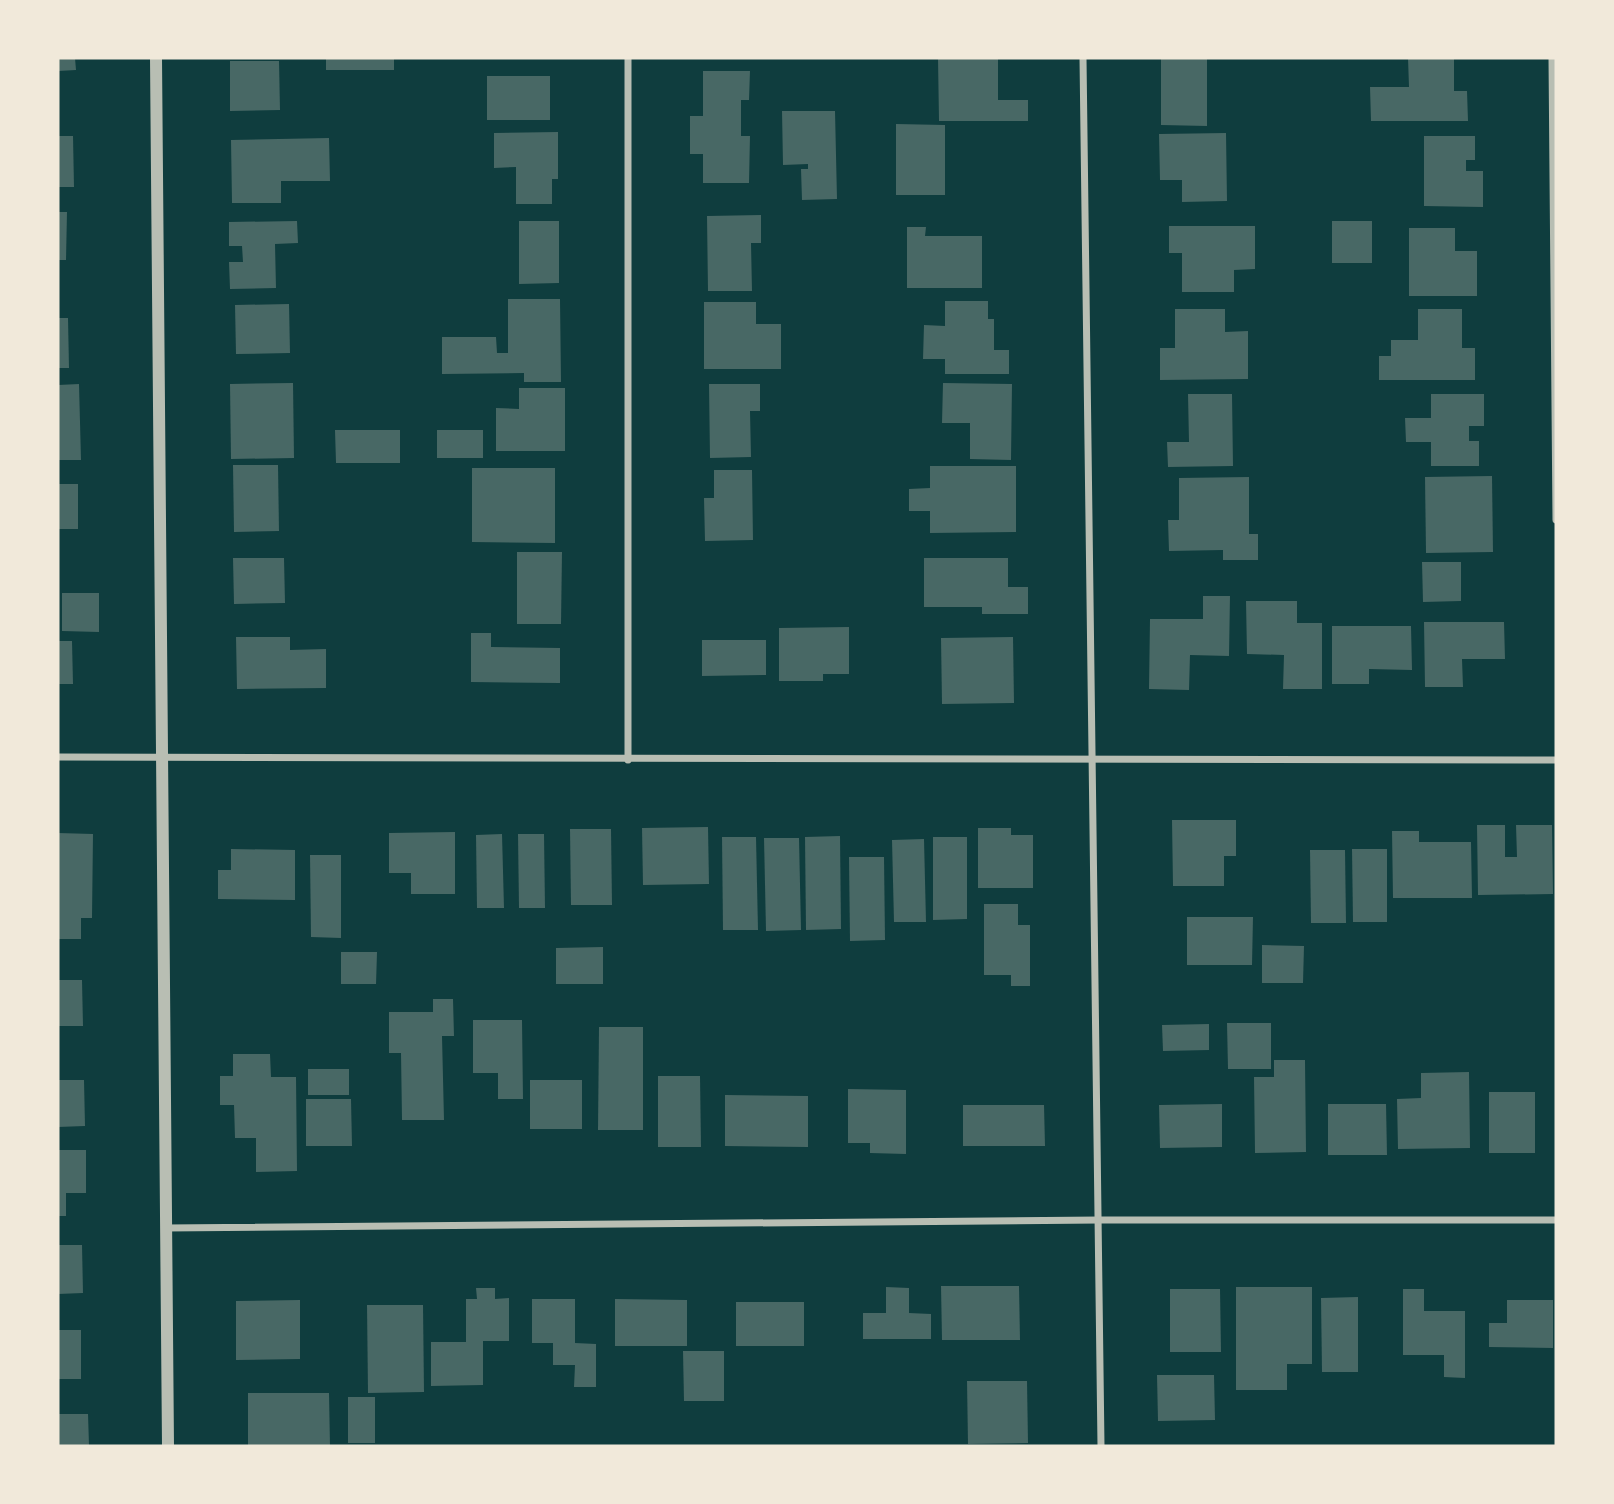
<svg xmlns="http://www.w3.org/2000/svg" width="1614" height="1504" font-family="'Open Sans',sans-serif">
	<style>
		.building { fill: #486865 }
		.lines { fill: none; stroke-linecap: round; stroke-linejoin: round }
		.minor { stroke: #b8beb3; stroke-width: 7 }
		.tertiary { stroke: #b8beb3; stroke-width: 12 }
	</style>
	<rect width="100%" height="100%" fill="#0f3d3e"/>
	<!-- building -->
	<g class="building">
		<polygon points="58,58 75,58 76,70 58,71"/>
		<rect x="326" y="58" width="68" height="12"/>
		<polygon points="938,58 998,58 998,100 1028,100 1028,121 939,121"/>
		<polygon points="1161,58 1207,58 1207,126 1161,125"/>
		<polygon points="1408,58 1454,58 1454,91 1467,91 1468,121 1371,121 1370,87 1409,87"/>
		<polygon points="230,61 279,61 280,110 230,111"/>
		<polygon points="703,71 750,71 749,100 741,100 741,136 750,136 749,183 703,183 703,154 690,154 690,116 703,116"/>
		<rect x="487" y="76" width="63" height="44"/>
		<polygon points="782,111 835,111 837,199 802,200 801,169 808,169 808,164 783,165"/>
		<polygon points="896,124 945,125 945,195 896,195"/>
		<polygon points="558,132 558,179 552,179 552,204 516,204 516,167 494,168 494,133"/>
		<polygon points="1226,133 1227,201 1182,202 1182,180 1160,180 1159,134"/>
		<polygon points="58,136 73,136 74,187 58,187"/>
		<polygon points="1424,136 1475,136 1475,160 1466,160 1466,171 1483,171 1483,207 1424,206"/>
		<polygon points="329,138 330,181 281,181 281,203 232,203 231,140"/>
		<polygon points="58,212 67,212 66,260 58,260"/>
		<polygon points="761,215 761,243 751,243 752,291 708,291 707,216"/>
		<polygon points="297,221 298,243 275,244 276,288 230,289 229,262 243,262 242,246 229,246 229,222"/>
		<polygon points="519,221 559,221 559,283 519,284"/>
		<rect x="1332" y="221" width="40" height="42"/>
		<polygon points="1169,226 1255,226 1255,269 1234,270 1234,292 1182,292 1182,253 1169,253"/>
		<polygon points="907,227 926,227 925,236 982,236 982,288 907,288"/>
		<polygon points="1409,228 1455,228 1455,251 1477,251 1477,296 1409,296"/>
		<polygon points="508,299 560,299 561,382 524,382 524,373 442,374 442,337 496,337 497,353 508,353"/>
		<polygon points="945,301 988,301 988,319 994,319 994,350 1009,350 1009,374 945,374 945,359 923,359 924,325 945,326"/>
		<polygon points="704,302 756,302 756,324 781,324 781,369 704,369"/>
		<polygon points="289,304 290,353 236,354 235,305"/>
		<polygon points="1175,309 1225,309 1225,332 1248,331 1248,379 1160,380 1160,348 1175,348"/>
		<polygon points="1418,309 1462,309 1462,348 1475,348 1475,380 1379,380 1379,356 1391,356 1391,340 1418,340"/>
		<polygon points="58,318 68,318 69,368 58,368"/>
		<polygon points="293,383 294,458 231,459 230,384"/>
		<polygon points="943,383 1012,384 1011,460 970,459 970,423 942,423"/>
		<polygon points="79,384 81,460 58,460 58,385"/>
		<polygon points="709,384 760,384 760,411 750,411 751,457 710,458"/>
		<polygon points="519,388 565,388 565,451 496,451 496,408 519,409"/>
		<polygon points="1188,394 1232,394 1233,466 1168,467 1167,442 1189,442"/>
		<polygon points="1431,394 1484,394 1484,426 1469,426 1469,441 1479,441 1479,466 1431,466 1431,442 1406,442 1405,418 1431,418"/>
		<polygon points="335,430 400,430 400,463 336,463"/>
		<rect x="437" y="430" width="46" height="28"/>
		<polygon points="233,465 278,465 279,531 234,532"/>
		<polygon points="930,466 1016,466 1016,532 930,533 930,511 909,511 909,489 930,488"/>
		<polygon points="472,468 555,468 555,543 472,542"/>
		<polygon points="714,470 752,470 753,540 705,541 704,498 714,498"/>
		<polygon points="1492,476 1493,552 1426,553 1425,477"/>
		<polygon points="1249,477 1249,534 1258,534 1258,560 1223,560 1223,550 1169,551 1168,520 1179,520 1179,478"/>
		<rect x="58" y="484" width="20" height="45"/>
		<polygon points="517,552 562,552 561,624 517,624"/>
		<polygon points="233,558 284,558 285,603 234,604"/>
		<polygon points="924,558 1008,558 1008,587 1028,587 1028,614 982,614 982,607 924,607"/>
		<polygon points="1422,562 1461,562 1461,601 1423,602"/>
		<polygon points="62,593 99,593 99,632 62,631"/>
		<polygon points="1203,596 1230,596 1229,656 1190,655 1189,690 1149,689 1150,619 1203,619"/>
		<polygon points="1246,601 1297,601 1297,623 1322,623 1322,689 1283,689 1284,655 1247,654"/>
		<polygon points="1424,622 1504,622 1505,659 1462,659 1463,687 1425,687"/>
		<polygon points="1332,626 1411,626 1412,670 1369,669 1369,684 1332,684"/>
		<polygon points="849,627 849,674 823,674 823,681 779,681 779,628"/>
		<polygon points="471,633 491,633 491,647 560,648 560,683 471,682"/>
		<polygon points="236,637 290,637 290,650 326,649 326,688 237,689"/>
		<polygon points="1013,637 1014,703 942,704 941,638"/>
		<polygon points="702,640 766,640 766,675 702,676"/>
		<polygon points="58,641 72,641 73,684 58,684"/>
		<polygon points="1172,820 1236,820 1236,856 1224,856 1224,886 1173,886"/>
		<polygon points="1477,825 1505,825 1505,857 1517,857 1516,825 1552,825 1553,894 1478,895"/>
		<polygon points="708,827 709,884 643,885 642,828"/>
		<polygon points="978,828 1011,828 1011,835 1033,835 1033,888 978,888"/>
		<polygon points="570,829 611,829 612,905 571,905"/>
		<polygon points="1392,831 1419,831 1419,842 1471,842 1472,898 1393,898"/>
		<polygon points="455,832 455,894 411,894 411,873 389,873 389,833"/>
		<polygon points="58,833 93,834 92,918 81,918 81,939 58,939"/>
		<polygon points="502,834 504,908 477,908 476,835"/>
		<polygon points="518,834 544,834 545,908 519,908"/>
		<polygon points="840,836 841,929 806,930 805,837"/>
		<polygon points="722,837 756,837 758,930 723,930"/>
		<polygon points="933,837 967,837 967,919 933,920"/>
		<polygon points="764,838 799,838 801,930 766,931"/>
		<polygon points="924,839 926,922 894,922 892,840"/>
		<polygon points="231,849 295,850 295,900 218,899 218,870 231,870"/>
		<polygon points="1352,849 1387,849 1387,922 1353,922"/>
		<polygon points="1310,850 1345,850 1346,923 1311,923"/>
		<polygon points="310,855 341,855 341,938 311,937"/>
		<polygon points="849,857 884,857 885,940 850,941"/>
		<polygon points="984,904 1018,904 1018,925 1030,925 1030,986 1011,986 1011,975 984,975"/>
		<polygon points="1187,917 1253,917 1252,965 1187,965"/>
		<polygon points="1262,945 1304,946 1303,983 1262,983"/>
		<polygon points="603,947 603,984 556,984 556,948"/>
		<polygon points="341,952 377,952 376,984 341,984"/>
		<polygon points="58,980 82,980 83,1026 58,1026"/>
		<polygon points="433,999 453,999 454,1036 442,1036 444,1120 402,1120 401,1053 389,1053 389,1012 433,1012"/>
		<polygon points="473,1020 522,1020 523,1099 498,1099 498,1073 473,1073"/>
		<polygon points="1227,1023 1271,1023 1271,1069 1228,1069"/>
		<polygon points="1209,1024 1209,1050 1163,1051 1162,1025"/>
		<polygon points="599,1027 643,1027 643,1130 598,1130"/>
		<polygon points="233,1054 270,1054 271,1077 296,1077 297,1171 256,1172 256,1138 235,1138 234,1105 220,1105 220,1076 233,1076"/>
		<polygon points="1274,1060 1305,1060 1306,1152 1255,1153 1254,1077 1274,1077"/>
		<rect x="308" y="1069" width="41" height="26"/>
		<polygon points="1469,1072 1470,1148 1398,1149 1397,1099 1421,1098 1421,1073"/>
		<polygon points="658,1076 700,1076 701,1147 658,1147"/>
		<polygon points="58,1080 84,1080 85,1126 58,1127"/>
		<rect x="530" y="1080" width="52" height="49"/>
		<polygon points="848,1089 906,1090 906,1154 870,1153 870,1143 848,1143"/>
		<rect x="1489" y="1092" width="46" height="61"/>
		<polygon points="725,1095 808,1096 808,1147 725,1146"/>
		<polygon points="306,1099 351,1099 352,1146 306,1146"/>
		<polygon points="1222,1104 1222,1147 1160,1148 1159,1105"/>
		<polygon points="1328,1104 1386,1104 1387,1155 1328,1155"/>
		<polygon points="963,1105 1044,1105 1045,1146 963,1146"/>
		<polygon points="58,1150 86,1150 86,1193 66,1193 66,1216 58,1216"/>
		<polygon points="58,1245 82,1245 83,1293 58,1294"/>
		<polygon points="941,1286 1019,1286 1020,1340 942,1340"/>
		<polygon points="886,1287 909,1288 909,1313 931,1314 931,1339 863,1339 863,1313 886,1313"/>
		<polygon points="1236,1287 1312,1287 1312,1364 1287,1364 1287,1390 1236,1390"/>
		<polygon points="476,1288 495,1288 495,1299 509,1298 509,1341 483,1341 483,1385 431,1386 431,1342 466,1342 466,1299 477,1299"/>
		<polygon points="1170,1289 1220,1289 1221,1352 1170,1352"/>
		<polygon points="1403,1289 1424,1289 1424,1311 1465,1311 1465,1378 1444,1377 1444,1355 1403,1355"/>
		<polygon points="1358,1297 1358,1372 1322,1372 1321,1298"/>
		<polygon points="532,1299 575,1299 575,1343 596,1344 596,1387 574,1387 575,1365 553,1365 553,1343 532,1343"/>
		<polygon points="615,1299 687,1300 687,1346 615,1346"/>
		<polygon points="300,1300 300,1359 236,1360 236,1301"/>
		<polygon points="1507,1300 1553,1300 1553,1348 1489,1347 1489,1323 1507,1323"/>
		<rect x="736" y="1302" width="68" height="44"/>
		<polygon points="367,1305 423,1305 424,1392 368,1393"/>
		<rect x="58" y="1330" width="23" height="49"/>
		<polygon points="683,1351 724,1351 724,1401 684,1401"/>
		<polygon points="1157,1375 1214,1375 1215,1420 1158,1421"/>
		<polygon points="967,1381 1027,1381 1028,1443 968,1444"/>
		<polygon points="248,1393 329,1393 330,1446 248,1446"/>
		<rect x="348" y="1397" width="27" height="46"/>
		<polygon points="58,1414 88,1414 89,1446 58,1446"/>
	</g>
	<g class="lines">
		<!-- minor -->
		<g class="minor">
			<polyline points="628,58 628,760"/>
			<polyline points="1083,58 1101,1446"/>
			<polyline points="1552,58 1556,520"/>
			<polyline points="58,757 1556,760"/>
			<polyline points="166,1228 1099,1220 1556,1220"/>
		</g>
		<!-- tertiary -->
		<polyline class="tertiary" points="156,58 168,1446"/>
	</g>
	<!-- border -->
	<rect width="1614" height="1504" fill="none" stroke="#f1e9da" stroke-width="119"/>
</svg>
